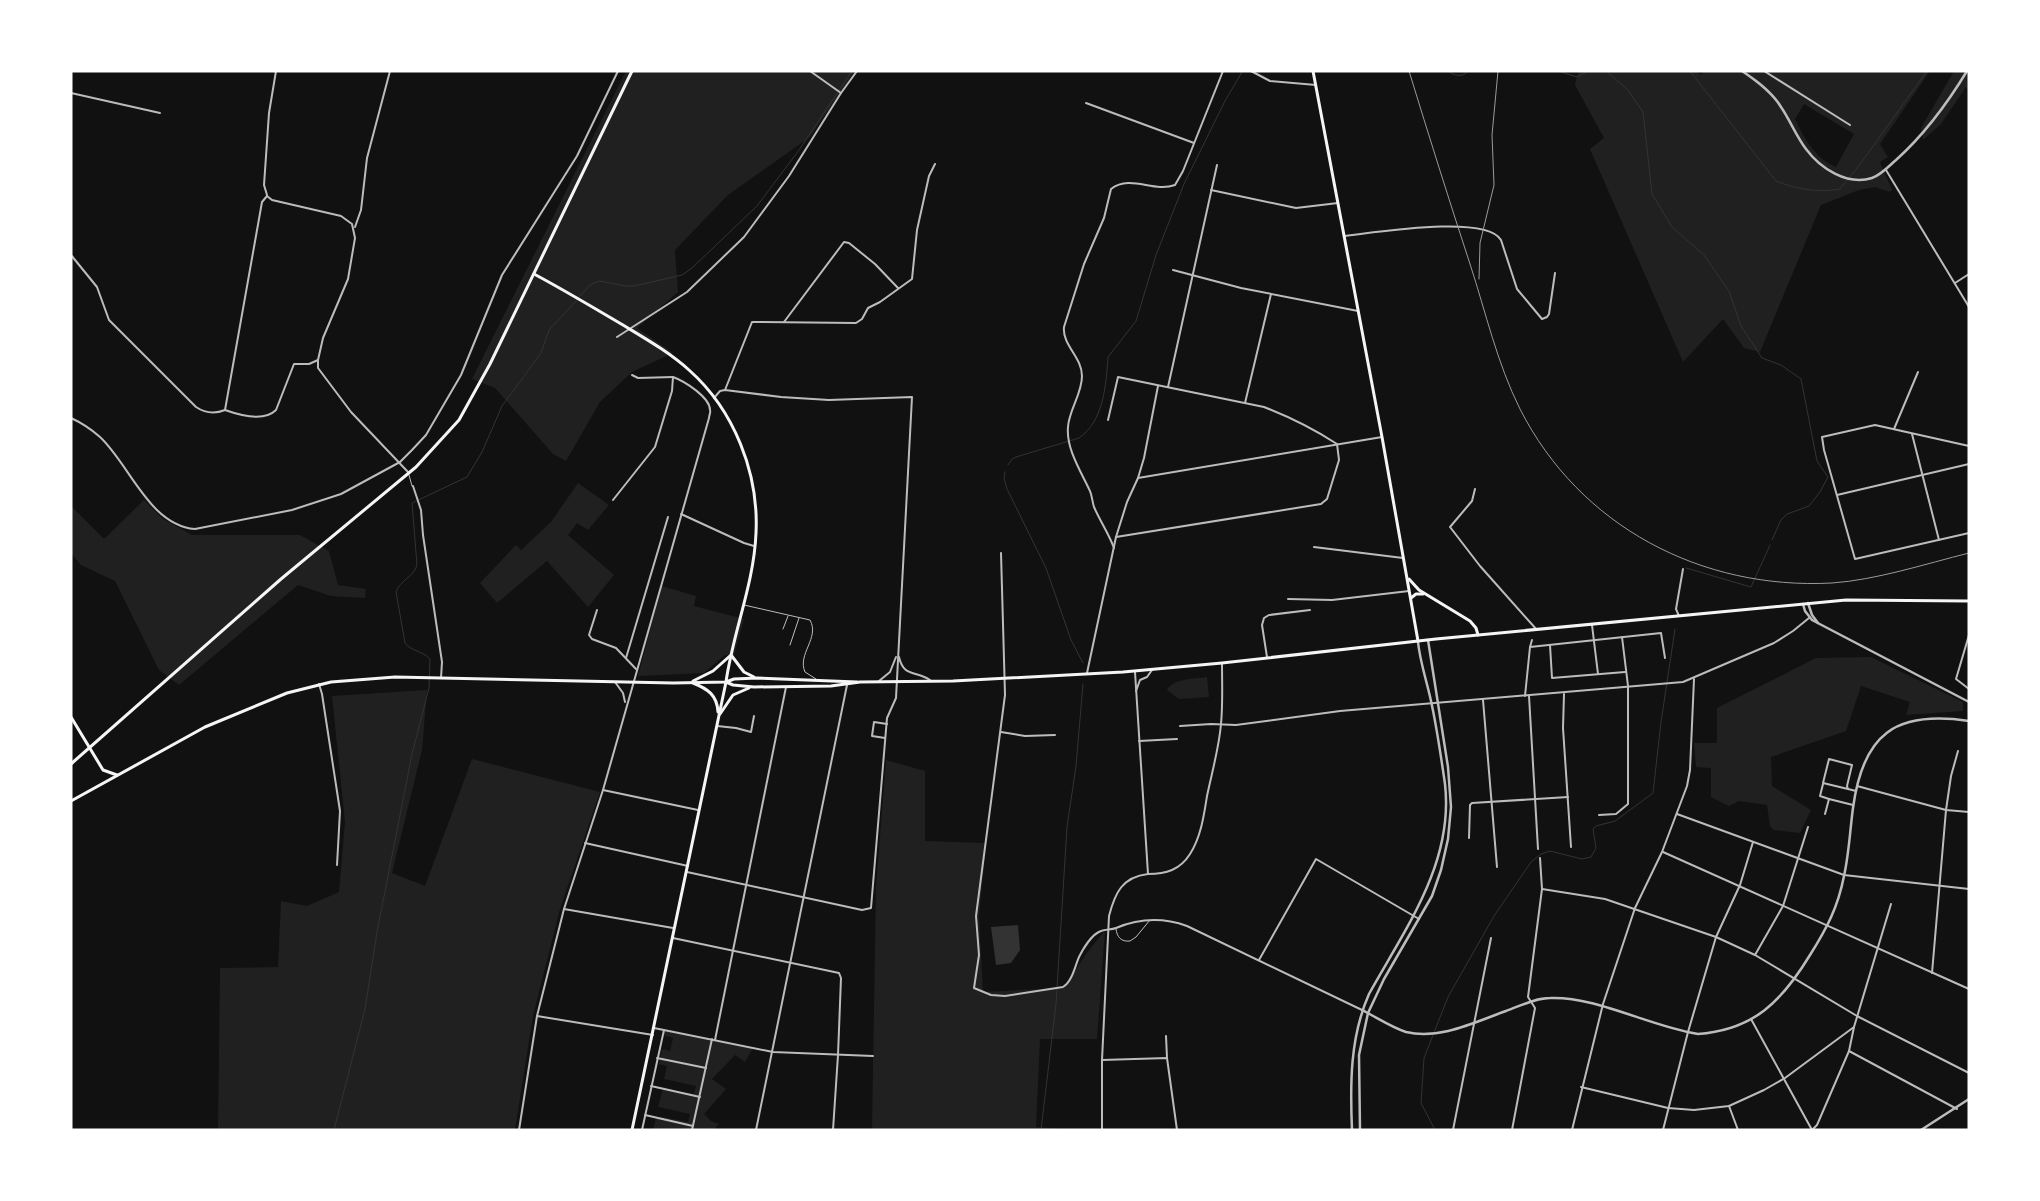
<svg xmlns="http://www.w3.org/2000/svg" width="2040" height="1201" font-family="'IBM Plex Sans',sans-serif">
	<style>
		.green { fill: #202020; fill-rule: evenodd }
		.water { fill: #333 }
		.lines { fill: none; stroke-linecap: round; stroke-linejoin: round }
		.stream { stroke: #333; stroke-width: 1 }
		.service { stroke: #bcbcbc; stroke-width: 1 }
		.pedestrian { stroke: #bcbcbc; stroke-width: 2 }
		.minor { stroke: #bcbcbc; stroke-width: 2 }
		.tertiary { stroke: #bcbcbc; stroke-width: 2.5 }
		.secondary { stroke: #f5f5f5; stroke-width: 3 }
		.primary { stroke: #f5f5f5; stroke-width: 3 }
		.rail { stroke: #9a9a9a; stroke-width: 1 }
	</style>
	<rect width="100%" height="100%" fill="#111"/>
	<!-- green -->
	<g class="green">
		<polygon points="626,71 855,71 810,137 728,195 675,250 678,292 637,328 673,353 632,372 600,402 566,461 553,454 495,388 472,379"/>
		<path d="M 1582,71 L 1696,71 L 1701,75 L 1704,71 L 1930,71 L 1880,144 L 1888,157 L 1880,162 L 1892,190 L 1890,192 L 1875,187 L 1859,190 L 1821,205 L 1760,352 L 1744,348 L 1723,319 L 1683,362 L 1590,149 L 1604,138 L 1575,85 L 1578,73 ZM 1804,104 L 1854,134 L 1836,167 C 1816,159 1804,138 1795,119 Z"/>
		<polygon points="1954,71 1969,71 1969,92 1966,87 1941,124 1923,140 1921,128"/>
		<polygon points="578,483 609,505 588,530 577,523 568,535 614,575 588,607 547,561 497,603 480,583 516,545 521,550 551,522"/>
		<polygon points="144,500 163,519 192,535 300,535 329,551 338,585 366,589 365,598 331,596 298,585 179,685 159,670 115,581 81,565 71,553 71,506 104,539"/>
		<polygon points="662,586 696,596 694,606 744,619 734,655 725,655 704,673 638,676"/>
		<polygon points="1871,657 1963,702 1963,711 1906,715 1910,702 1861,686 1846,731 1771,757 1772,786 1811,810 1800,833 1774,830 1770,826 1767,805 1739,801 1729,806 1711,797 1711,768 1696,767 1694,743 1717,743 1717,708 1816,658"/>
		<path d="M 1207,677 L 1209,697 L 1179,699 L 1167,690 C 1173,678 1195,679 1207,677 Z"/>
		<polygon points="427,690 422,750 392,873 425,886 472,759 600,792 560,909 533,1016 515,1130 218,1130 220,968 278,967 281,901 307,906 339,892 345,822 332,696"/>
		<polygon points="886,760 925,771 925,841 986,843 979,917 983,992 1063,988 1087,953 1105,930 1097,1039 1040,1039 1036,1127 1072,1130 872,1130 876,887"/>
		<polygon points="664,1030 753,1048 745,1062 735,1055 712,1079 726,1089 704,1114 711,1121 719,1124 713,1130 653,1130 656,1118 662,1117 688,1122 690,1114 658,1107 663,1089 694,1094 696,1086 664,1079 667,1066 659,1064 662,1049 670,1051 673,1038 663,1035"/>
	</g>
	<!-- water -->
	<polygon class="water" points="1018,925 1020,950 1011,963 996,965 991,927"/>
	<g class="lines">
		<!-- stream -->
		<g class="stream">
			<path d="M 1448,71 C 1455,76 1462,78 1468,71"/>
			<polyline points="1558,71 1577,77 1589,71"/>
			<polyline points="1606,71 1627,89 1643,112 1652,194 1672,227 1704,255 1729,291 1741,326 1762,358 1781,365 1801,379 1817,461 1828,477 1820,492 1809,506 1787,514 1781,520 1772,540"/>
			<path d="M 1690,71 L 1776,181 C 1796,189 1818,193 1840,189 L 1861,163 L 1927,71"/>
			<polyline points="579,297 590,285 596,282 600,281 625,286 634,286 682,275 692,268 757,206 799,150 852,71"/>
			<path d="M 1008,465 L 1012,459 L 1016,457 L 1079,438 C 1104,421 1106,384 1108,357 L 1136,321 L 1156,255 L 1184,184 L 1225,101 L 1242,72"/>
			<polyline points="1005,472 1004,478 1007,489 1046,568 1071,640 1083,663"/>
			<polyline points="1686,568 1751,587 1770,545"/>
			<path d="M 334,1130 L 365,1009 L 377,932 L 412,754 L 429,688 L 430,659 C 423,651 411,651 405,643 L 396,592 C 400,580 414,577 417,565 L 412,503 L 467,477 L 482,452 L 502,406 L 541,353 L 549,330 L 577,300"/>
			<polyline points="1041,1130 1056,1004 1067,827 1076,766 1083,684"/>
			<polyline points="1435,1130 1421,1103 1424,1058 1448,997 1494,916 1531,862 1541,854 1550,851 1582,859 1591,857 1596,848 1593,829 1596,826 1615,821 1653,793 1661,722 1675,629"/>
		</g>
		<!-- service -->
		<g class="service">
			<polyline points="409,475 412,486"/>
			<path d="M 744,605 L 810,620 C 820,638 797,654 805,672 L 816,679"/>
			<polyline points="783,629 788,616"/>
			<polyline points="790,645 799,618"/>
			<path d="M 1116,929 C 1117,937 1121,942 1130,941 L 1136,937 L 1150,920"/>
		</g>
		<!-- pedestrian -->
		<g class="pedestrian">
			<polyline points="1969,635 1956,679 1969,689"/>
			<polyline points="692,1130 712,1039"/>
		</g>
		<!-- minor -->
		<g class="minor">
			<polyline points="810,71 841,93"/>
			<polyline points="1251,71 1270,81 1316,85"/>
			<polyline points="1764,71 1850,125"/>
			<polyline points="71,93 160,113"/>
			<polyline points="1086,103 1194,143"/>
			<polyline points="1886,170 1969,307"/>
			<polyline points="1211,190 1296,208 1338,203"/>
			<polyline points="267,195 264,185 269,113 276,71"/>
			<polyline points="267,196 272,200 341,216 352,224 355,238 348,279 323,338 318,360 318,368 351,412 408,472"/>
			<polyline points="355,227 361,210 367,158 390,71"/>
			<path d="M 1344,236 C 1373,233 1486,214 1501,240 L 1517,289 L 1542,319 L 1547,317 L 1549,314 L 1555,273"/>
			<path d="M 71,255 L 97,287 L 109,320 L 196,407 C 205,413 215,414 225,410 C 239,415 264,422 276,410 L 294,364 L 309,364 L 318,360"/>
			<polyline points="1173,270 1241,288 1358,311"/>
			<polyline points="1955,283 1969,274"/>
			<polyline points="784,322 844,242 849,243 875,264 898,288"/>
			<polyline points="617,337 687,292 744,237 789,176 841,93 857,71"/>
			<polyline points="632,375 638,378 673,377"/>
			<polyline points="1168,387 1217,165"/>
			<polyline points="725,390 752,322 856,323 862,319 868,308 880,302 912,279 917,230 929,176 935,164"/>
			<polyline points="1245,403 1271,294"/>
			<polyline points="225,410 262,202 267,196"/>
			<path d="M 71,418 C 82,423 91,429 100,437 C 130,465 149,525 195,529 L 292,510 L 341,494 L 400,462 L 412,450 L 426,435 L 461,375 L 502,275 L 577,156 L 618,71"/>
			<path d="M 1108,420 L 1118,377 L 1264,407 C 1290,417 1314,429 1337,444 L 1339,460 L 1327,499 L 1321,504 L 1116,537"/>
			<polyline points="1894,429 1918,372"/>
			<polyline points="1912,434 1939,540"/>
			<polyline points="1969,446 1875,425 1822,437 1824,450 1855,559 1969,533"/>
			<polyline points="1138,478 1382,437"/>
			<polyline points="413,486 421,510 423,535 442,662 441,678"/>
			<polyline points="1475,489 1472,501 1450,527 1480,566 1537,630"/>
			<polyline points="1837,495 1969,464"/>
			<polyline points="681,514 744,543 754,546"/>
			<polyline points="1314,547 1403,558"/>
			<path d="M 1114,548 C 1109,534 1100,521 1094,507 C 1092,501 1092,494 1089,489 C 1080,470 1066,448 1068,427 C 1069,410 1082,394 1082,376 C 1082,357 1062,345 1064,327 L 1084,264 L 1104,218 L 1111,189 C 1131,174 1153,193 1175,185 L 1183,171 L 1223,71"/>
			<path d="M 1001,553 L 1005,695 L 976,916 L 979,955 L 974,988 L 991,995 L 1005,996 L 1063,987 C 1072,982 1075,966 1079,957 C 1083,949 1092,934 1101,931 C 1106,929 1111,930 1116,928 C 1140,918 1162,917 1187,926 L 1362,1010"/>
			<polyline points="1288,599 1332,600 1409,591"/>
			<polyline points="597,610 589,635 592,639 616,648 636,669"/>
			<polyline points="1679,616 1676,609 1683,569"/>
			<polyline points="1592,625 1598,674"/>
			<polyline points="1550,645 1552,678 1625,672"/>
			<polyline points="1530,647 1532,640"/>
			<path d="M 899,657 C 904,678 915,670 930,680"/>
			<polyline points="1267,657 1262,625 1264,618 1269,615 1310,610"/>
			<polyline points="626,658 668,517"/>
			<path d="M 1135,672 L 1148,874 C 1166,874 1180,870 1190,854 C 1201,837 1204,815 1207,796 C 1212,772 1219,748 1221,724 C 1223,704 1222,684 1222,663"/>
			<polyline points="1087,673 1116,537 1127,502 1138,478 1144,458 1158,386"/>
			<polyline points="879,681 890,672 896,657"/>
			<polyline points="615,682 623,693 625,702"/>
			<polyline points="319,684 322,694 340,811 337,865"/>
			<polyline points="1136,691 1140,680 1147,677 1152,670"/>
			<polyline points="1564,694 1563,728 1571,847"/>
			<polyline points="1525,696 1530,647 1661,633 1665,658"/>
			<polyline points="1529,696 1538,849"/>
			<polyline points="1483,700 1497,867"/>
			<polyline points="717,726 736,728 751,732 754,716"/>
			<polyline points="1180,726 1211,724 1236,725 1340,711 1683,682 1774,643 1793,631 1809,618"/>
			<polyline points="1001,732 1025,736 1055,735"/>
			<polyline points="885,738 872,736 874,722 887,724"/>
			<polyline points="1139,741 1177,739"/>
			<polyline points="1823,784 1820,796 1829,799 1825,814"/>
			<polyline points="1857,786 1946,810 1969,812"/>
			<polyline points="1848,789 1823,783 1829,759 1852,765 1847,786 1848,789 1856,791"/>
			<polyline points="603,790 698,810"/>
			<polyline points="1829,799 1853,805"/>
			<polyline points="1677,814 1844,875 1969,889"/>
			<polyline points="1599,815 1616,814 1628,804 1628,686 1622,637"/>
			<polyline points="1469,838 1470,805 1472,803 1568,797"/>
			<polyline points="585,843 688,866"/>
			<polyline points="1663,852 1969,989"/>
			<polyline points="687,872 862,910 871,908 887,718 896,698 912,397 829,400 781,397 725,390 720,391 714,398"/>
			<polyline points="1542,889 1605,899 1716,937 1755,955 1857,1016 1969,1073"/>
			<polyline points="564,909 673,928"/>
			<polyline points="673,938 839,973 841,978 838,1055 833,1130"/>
			<polyline points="1755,955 1783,906 1808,827"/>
			<polyline points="1259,960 1316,859 1419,919"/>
			<polyline points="1932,973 1946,810 1951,776 1958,751"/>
			<polyline points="537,1016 653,1035"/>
			<polyline points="1751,1019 1812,1130"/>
			<polyline points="654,1028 773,1052 873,1056"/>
			<polyline points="1166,1036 1167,1058"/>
			<polyline points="715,1040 786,687"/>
			<polyline points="1849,1051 1957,1109"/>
			<polyline points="657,1058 706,1068"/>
			<polyline points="1102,1060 1167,1058 1177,1130"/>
			<polyline points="651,1086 700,1097"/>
			<polyline points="1581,1087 1668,1108 1694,1110 1729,1106 1764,1090 1785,1078 1854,1027 1891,904"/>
			<polyline points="1729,1106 1738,1130"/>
			<polyline points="645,1115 693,1126"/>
			<path d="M 519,1130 L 537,1016 L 564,909 L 603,790 L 709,418 C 709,415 711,413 710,410 C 710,397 684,381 673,377 L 672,391 L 655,447 L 613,500"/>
			<polyline points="642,1130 664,1030"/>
			<polyline points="756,1130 847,685"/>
			<path d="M 1102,1130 L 1102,1060 L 1109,916 C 1115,893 1122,877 1148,874"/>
			<polyline points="1453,1130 1491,938"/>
			<polyline points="1512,1130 1535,1008 1528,997 1542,889 1540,858"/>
			<polyline points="1572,1130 1603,1004 1635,908 1662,852 1687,786 1690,770 1694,679"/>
			<polyline points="1663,1130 1688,1032 1716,937 1740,885 1753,842"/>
			<polyline points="1812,1130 1817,1125 1849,1051 1854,1027"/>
		</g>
		<!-- tertiary -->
		<g class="tertiary">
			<path d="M 1742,71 C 1757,81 1772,92 1781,107 C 1790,120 1796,136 1806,149 C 1820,168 1847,186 1872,178 C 1881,175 1889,166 1896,160 C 1925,134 1947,104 1967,71"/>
			<polyline points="1808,603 1812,615 1818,623"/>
			<polyline points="1803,604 1805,611 1812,620 1969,702"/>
			<path d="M 1362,1010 C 1376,1017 1391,1027 1406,1032 C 1440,1040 1475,1022 1506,1011 C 1520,1006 1535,998 1550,998 C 1596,996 1651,1027 1698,1034 C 1754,1030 1782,1001 1810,955 C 1827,928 1838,907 1844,876 C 1849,854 1850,830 1853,808 C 1863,734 1895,710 1969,721"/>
			<path d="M 1352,1130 C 1350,1084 1350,1037 1369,994 C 1405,929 1454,863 1445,784 C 1441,757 1437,728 1431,701 C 1427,682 1420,662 1418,642"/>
			<polyline points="1360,1130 1359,1055 1368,1013 1384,979 1432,896 1441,870 1448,839 1451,807 1448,767 1428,640"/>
			<polyline points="1921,1130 1969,1099"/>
		</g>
		<!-- secondary -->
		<g class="secondary">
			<polyline points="1313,71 1382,437 1418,641"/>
			<path d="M 534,274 C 564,290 594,308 623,325 C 646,339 669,352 689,370 C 734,410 759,473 756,533 C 754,584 733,632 726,682"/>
			<polyline points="1409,579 1419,590 1470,621 1476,628 1478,635"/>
			<polyline points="1411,598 1416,594 1423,594"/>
			<polyline points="71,717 103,770 117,775"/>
		</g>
		<!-- primary -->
		<g class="primary">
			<polyline points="693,681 713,671 731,655 744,672 754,677"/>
			<polyline points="726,682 733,685 754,687 831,686 860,682 953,681 1123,672 1222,663 1436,639 1846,600 1969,601"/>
			<path d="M 693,683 C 708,689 717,695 718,712"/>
			<polyline points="720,714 733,695 749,688"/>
			<polyline points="71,764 281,579 416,467 459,420 490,364 632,71"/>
			<polyline points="71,801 205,727 287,693 331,682 395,677 673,683 726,682 734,679 757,678 857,682"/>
			<polyline points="632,1130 726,682"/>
		</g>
		<!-- rail -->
		<g class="rail">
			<path d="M 1409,71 C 1429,136 1449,200 1470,264 C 1486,313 1497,363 1520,409 C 1580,527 1702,590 1832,583 C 1876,580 1925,564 1969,553"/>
			<polyline points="1479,279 1480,243 1494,185 1492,135 1498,71"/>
		</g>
	</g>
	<!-- border -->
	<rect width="2040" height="1201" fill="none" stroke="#ffffff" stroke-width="145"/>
</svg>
